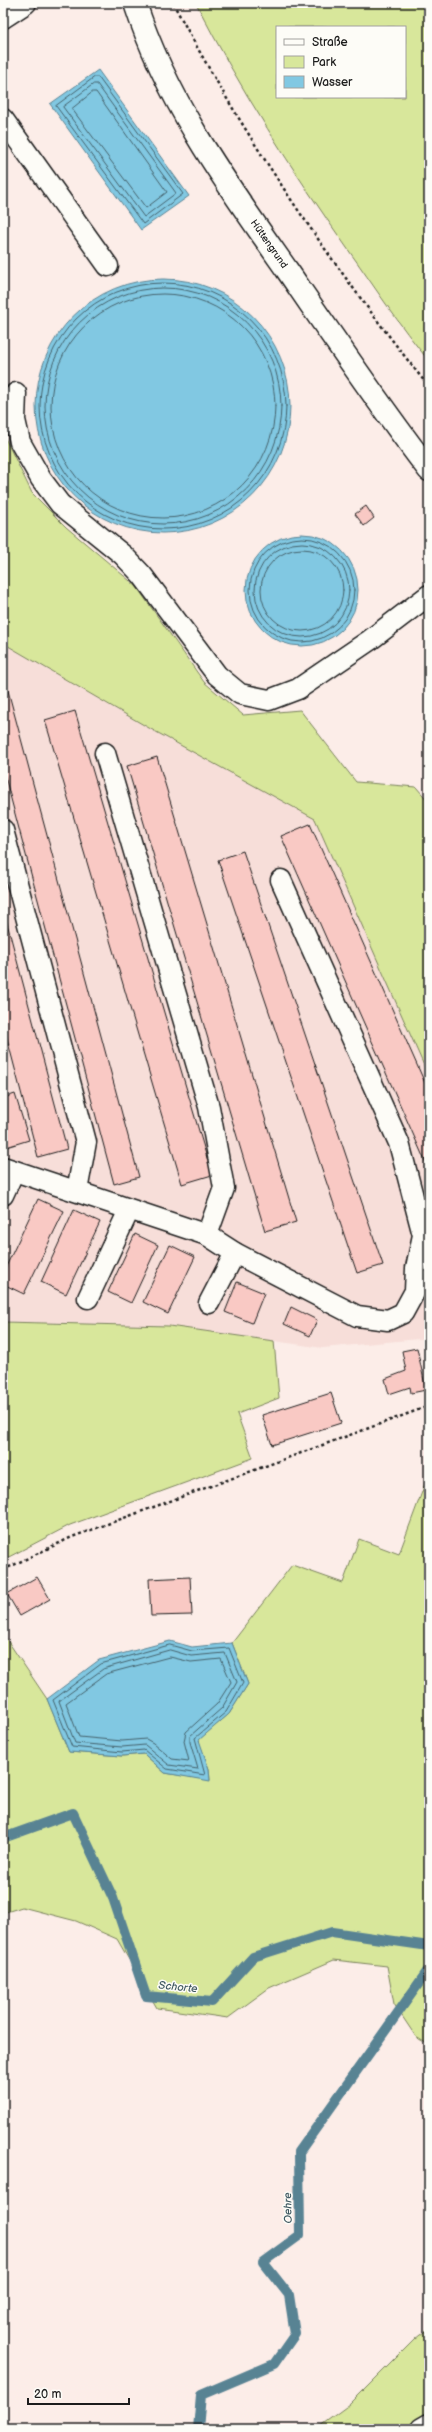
<svg xmlns="http://www.w3.org/2000/svg" width="432" height="2432" font-family="'Balsamiq Sans',sans-serif">
	<style>
		.built { fill: #f7ded9 }
		.green { fill: #d8e79b; stroke: #7a825c; fill-rule: evenodd }
		.water { fill: #81c8e2; stroke: #598393 }
		.lines { fill: none; stroke-linecap: round; stroke-linejoin: round }
		.shore { stroke: #44616b; stroke-width: 1 }
		.stream { stroke: #598393; stroke-width: 10 }
		.building { fill: #f9c9c4; stroke: #1c1c1c }
		.lane-casing { stroke: #1c1c1c; stroke-width: 23 }
		.street-casing { stroke: #1c1c1c; stroke-width: 25 }
		.path { stroke: #1c1c1c; stroke-width: 2.5; stroke-dasharray: 3 3; stroke-linecap: butt }
		.lane { stroke: #fdfcf7; stroke-width: 20 }
		.street { stroke: #fdfcf7; stroke-width: 22 }
		.labels { text-anchor: middle; dominant-baseline: central; stroke-width: 3; stroke-linejoin: round; paint-order: stroke }
		.street-label { font-size: 10px; fill: #1c1c1c; stroke: #fdfcf7 }
		.water-label { font-size: 11px; font-style: italic; fill: #3f5861; stroke: #fdfcf7 }
	</style>
	<rect width="100%" height="100%" fill="#fcede8"/>
	<filter id="ink" filterUnits="userSpaceOnUse"><feTurbulence type="fractalNoise" baseFrequency=".025" numOctaves="2"/><feDisplacementMap in="SourceGraphic" scale="8" xChannelSelector="R" yChannelSelector="G"/><feConvolveMatrix kernelMatrix="1 2 1 2 8 2 1 2 1" color-interpolation-filters="sRGB"/></filter>
	<g filter="url(#ink)">
		<!-- built -->
		<polygon class="built" points="3,643 149,728 315,819 429,1077 429,1338 323,1348 169,1326 3,1322"/>
		<!-- green -->
		<g class="green">
			<path d="M 196,3 L 429,3 L 429,361 C 399,325 374,286 347,248 C 292,170 240,89 196,3 ZM 277,27 L 405,27 L 405,97 L 277,97 Z"/>
			<polygon points="3,434 32,493 66,527 136,586 204,682 243,715 300,710 356,782 416,787 429,802 429,1077 315,819 149,728 3,643"/>
			<polygon points="3,1322 169,1326 274,1341 279,1398 237,1414 253,1458 70,1525 3,1560"/>
			<polygon points="429,1473 429,2045 416,2037 394,2004 387,1966 334,1960 269,1988 228,2018 157,2008 117,1939 76,1921 22,1907 3,1913 3,1634 47,1699 69,1752 122,1756 144,1754 165,1773 210,1780 209,1769 198,1740 229,1714 248,1684 232,1643 292,1565 343,1583 359,1539 399,1554"/>
			<polygon points="429,2328 429,2429 316,2429 350,2404 415,2339"/>
		</g>
		<!-- water -->
		<g class="water">
			<polygon points="98,70 189,196 141,230 50,104"/>
			<circle cx="163" cy="406" r="127"/>
			<circle cx="302" cy="590" r="56"/>
			<polygon points="170,1641 192,1647 232,1643 248,1684 229,1714 199,1740 209,1769 210,1781 165,1773 144,1754 122,1756 69,1752 47,1699 99,1660"/>
		</g>
		<g class="lines">
			<!-- shore -->
			<g class="shore">
				<polygon points="95,77 98,77 183,194 143,224 56,106"/>
				<polygon points="94,84 97,84 176,193 144,217 63,107"/>
				<polygon points="93,92 96,92 167,192 146,208 72,109"/>
				<circle cx="163" cy="406" r="123"/>
				<circle cx="163" cy="406" r="118"/>
				<circle cx="163" cy="406" r="112"/>
				<circle cx="302" cy="590" r="52"/>
				<circle cx="302" cy="590" r="47"/>
				<circle cx="302" cy="590" r="41"/>
				<polygon points="170,1645 192,1651 229,1648 243,1683 226,1712 195,1738 205,1775 167,1769 144,1750 122,1752 72,1747 53,1700 101,1664"/>
				<polygon points="170,1650 191,1656 225,1653 237,1682 222,1708 190,1736 190,1742 198,1769 169,1765 145,1745 122,1747 75,1743 59,1701 103,1669"/>
				<polygon points="170,1657 191,1662 221,1659 231,1682 217,1704 186,1732 184,1741 189,1761 172,1759 153,1743 146,1739 122,1741 79,1737 66,1703 106,1674"/>
			</g>
			<!-- stream -->
			<g class="stream">
				<polyline points="3,1838 73,1813 113,1898 146,1996 212,2002 253,1957 332,1932 429,1946"/>
				<polyline points="198,2429 201,2395 274,2364 295,2334 289,2295 263,2262 300,2235 299,2152 429,1969"/>
			</g>
		</g>
		<!-- building -->
		<g class="building">
			<polygon points="366,506 374,518 364,526 355,514"/>
			<polygon points="3,672 139,1177 114,1184 3,769"/>
			<polygon points="75,711 212,1175 182,1184 45,720"/>
			<polygon points="157,757 296,1222 265,1231 127,766"/>
			<polygon points="310,824 429,1092 429,1170 281,836"/>
			<polygon points="243,851 383,1265 357,1273 218,860"/>
			<polygon points="3,908 67,1149 38,1157 3,1023"/>
			<polygon points="15,1094 29,1140 3,1148 3,1098"/>
			<polygon points="38,1199 64,1211 24,1294 3,1284 3,1273"/>
			<polygon points="74,1210 100,1222 66,1294 41,1282"/>
			<polygon points="135,1234 158,1245 131,1303 108,1292"/>
			<polygon points="170,1245 195,1257 168,1314 143,1302"/>
			<polygon points="237,1282 264,1293 252,1323 225,1312"/>
			<polygon points="291,1307 317,1320 310,1336 284,1324"/>
			<polygon points="417,1348 426,1390 411,1393 410,1387 389,1394 385,1379 406,1371 402,1351"/>
			<polygon points="331,1393 341,1423 272,1445 262,1415"/>
			<polygon points="37,1577 50,1599 20,1616 7,1594"/>
			<polygon points="190,1577 192,1615 151,1616 149,1579"/>
		</g>
		<g class="lines">
			<defs>
				<g id="lane">
					<polyline points="3,18 26,3"/>
					<polyline points="3,119 108,266"/>
					<polyline points="16,393 15,420 20,442 41,479 60,504 123,555 142,575 217,675 240,694 269,700 298,689 370,640 429,595"/>
					<polyline points="105,753 209,1107 224,1188 207,1235"/>
					<polyline points="3,830 86,1142 77,1191"/>
					<polyline points="3,1167 207,1235 235,1253 357,1316 388,1320 403,1313 415,1291 416,1268 423,1235 399,1143 281,880"/>
					<polyline points="3,1195 14,1171"/>
					<polyline points="88,1298 129,1210"/>
					<polyline points="209,1303 235,1253"/>
				</g>
				<g id="street">
					<path d="M 135,3 C 167,102 228,186 287,270 C 333,337 379,405 429,470"/>
					<polyline points="422,2429 429,2425"/>
				</g>
			</defs>
			<!-- lane casing -->
			<use href="#lane" class="lane-casing"/>
			<!-- street casing -->
			<use href="#street" class="street-casing"/>
			<!-- path -->
			<g class="path">
				<path d="M 173,3 C 245,139 333,267 429,387"/>
				<polyline points="3,1570 72,1537 429,1406"/>
			</g>
			<!-- lane -->
			<use href="#lane" class="lane"/>
			<!-- street -->
			<use href="#street" class="street"/>
		</g>
	</g>
	<g class="labels">
		<!-- street labels -->
		<g class="street-label">
			<text transform="translate(269 244) rotate(55)">Hüttengrund</text>
		</g>
		<!-- water labels -->
		<g class="water-label">
			<text transform="translate(178 1987) rotate(6)">Schorte</text>
			<text transform="translate(288 2208) rotate(-91)">Oehre</text>
		</g>
	</g>
	<!-- margin -->
	<rect width="432" height="2432" fill="none" stroke="#fdfcf7" stroke-width="16"/>
	<rect x="8" y="8" width="416" height="2416" fill="none" stroke="#1c1c1c" stroke-width="1.5" filter="url(#ink)"/>
	<!-- legend -->
	<rect x="276" y="26" width="130" height="72" fill="#fdfcf7" stroke="#a3a29f"/>
	<rect x="284" y="39" width="20" height="6" fill="#fdfcf7" stroke="#a3a29f"/>
	<text x="312" y="46" font-size="12" fill="#1c1c1c">Straße</text>
	<rect x="284" y="56" width="20" height="12" fill="#d8e79b" stroke="#a3a29f"/>
	<text x="312" y="66" font-size="12" fill="#1c1c1c">Park</text>
	<rect x="284" y="76" width="20" height="12" fill="#81c8e2" stroke="#a3a29f"/>
	<text x="312" y="86" font-size="12" fill="#1c1c1c">Wasser</text>
	<!-- scale -->
	<path d="M28 2398v6h101v-6" fill="none" stroke="#1c1c1c" stroke-width="2"/>
	<text x="34" y="2398" font-size="12" fill="#1c1c1c" stroke="#fdfcf7" stroke-width="3" paint-order="stroke">20 m</text>
</svg>
